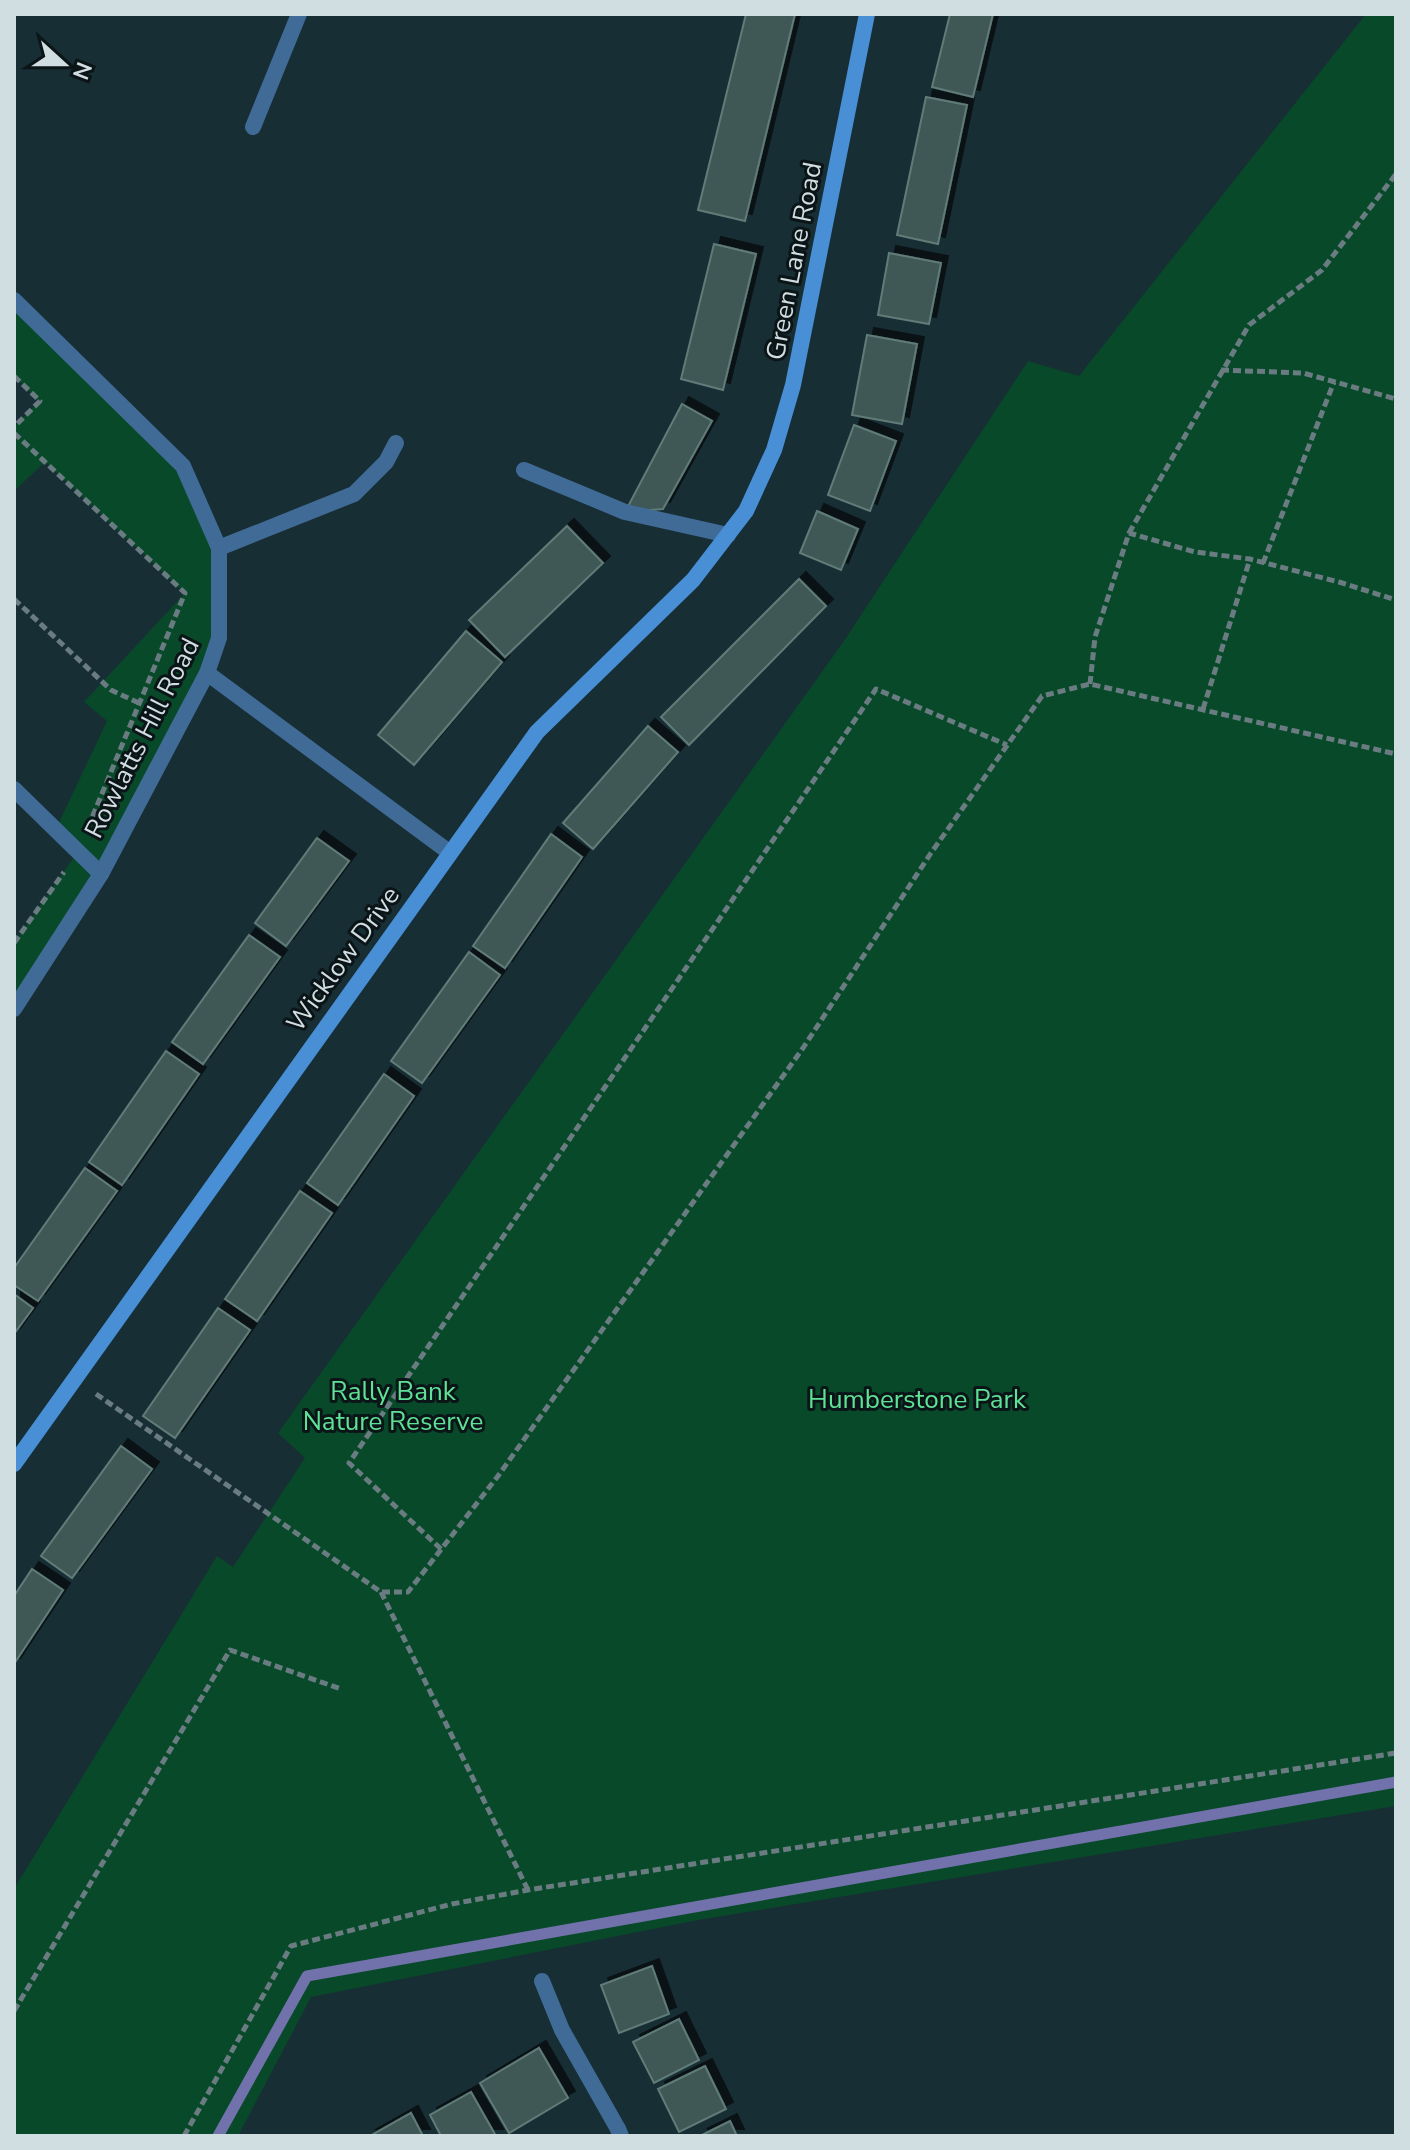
<svg xmlns="http://www.w3.org/2000/svg" width="1410" height="2150" font-family="'Nunito Sans',sans-serif">
	<style>
		.green { fill: #084929 }
		.lines { fill: none; stroke-linecap: round; stroke-linejoin: round }
		.stream { stroke: #7171ab; stroke-width: 11 }
		.building { fill: #3f5855; stroke: #617c78; stroke-width: 2; filter: url(#shadow) }
		.path { stroke: #6a7c82; stroke-width: 5; stroke-dasharray: 8 4; stroke-linecap: butt }
		.lane { stroke: #406b97; stroke-width: 16 }
		.street { stroke: #406b97; stroke-width: 16 }
		.secondary { stroke: #488fd5; stroke-width: 16 }
		.labels { text-anchor: middle; dominant-baseline: central; stroke-width: 6; stroke-linejoin: round; paint-order: stroke }
		.street-label { font-size: 26px; fill: #d0dde1; stroke: #0b1518 }
		.park-label { font-size: 26px; fill: #5ee296; stroke: #0b1518 }
	</style>
	<defs>
		<filter id="shadow"><feDropShadow dx="7" dy="-7" stdDeviation="0" flood-color="#0009"/></filter>
	</defs>
	<rect width="100%" height="100%" fill="#182e35"/>
	<!-- green -->
	<g class="green">
		<polygon points="1366,14 1396,14 1396,1806 698,1920 311,1997 238,2136 14,2136 14,1889 217,1556 233,1567 305,1458 278,1433 844,641 1028,361 1079,376"/>
		<polygon points="14,300 183,466 219,548 221,589 207,673 14,1009 14,943 77,853 55,831 107,721 84,702 185,593 45,462 14,491 14,427 39,401 14,376"/>
	</g>
	<g class="lines">
		<!-- stream -->
		<polyline class="stream" points="218,2136 307,1976 1396,1782"/>
	</g>
	<!-- building -->
	<g class="building">
		<polygon points="746,14 795,14 745,221 698,210"/>
		<polygon points="950,14 993,14 973,97 932,87"/>
		<polygon points="926,97 967,105 938,244 897,235"/>
		<polygon points="714,244 756,254 723,390 681,379"/>
		<polygon points="889,253 941,263 929,324 878,315"/>
		<polygon points="867,335 917,344 902,424 852,415"/>
		<polygon points="682,404 712,421 663,509 625,512"/>
		<polygon points="854,425 896,441 870,511 828,495"/>
		<polygon points="817,511 858,529 841,570 800,553"/>
		<polygon points="567,526 603,563 505,657 469,620"/>
		<polygon points="799,579 826,606 689,745 661,717"/>
		<polygon points="466,631 502,662 414,765 378,735"/>
		<polygon points="648,726 678,752 593,849 563,823"/>
		<polygon points="551,834 582,857 505,968 473,946"/>
		<polygon points="317,838 349,861 286,946 255,923"/>
		<polygon points="249,935 280,957 203,1064 172,1042"/>
		<polygon points="469,952 500,975 422,1083 391,1061"/>
		<polygon points="166,1051 199,1074 122,1185 89,1162"/>
		<polygon points="384,1074 414,1096 338,1205 307,1183"/>
		<polygon points="85,1168 117,1191 38,1301 14,1285 14,1268"/>
		<polygon points="300,1191 332,1213 257,1321 225,1299"/>
		<polygon points="14,1294 33,1308 14,1334"/>
		<polygon points="218,1308 250,1330 175,1438 143,1416"/>
		<polygon points="121,1446 152,1469 72,1578 41,1556"/>
		<polygon points="32,1569 63,1590 14,1664 14,1596"/>
		<polygon points="652,1966 669,2014 619,2033 601,1985"/>
		<polygon points="679,2019 699,2060 654,2083 633,2042"/>
		<polygon points="539,2048 568,2098 509,2133 480,2083"/>
		<polygon points="705,2066 726,2109 679,2132 658,2089"/>
		<polygon points="471,2092 496,2136 441,2136 430,2115"/>
		<polygon points="411,2113 423,2136 370,2136"/>
		<polygon points="730,2121 737,2136 700,2136"/>
	</g>
	<g class="lines">
		<!-- path -->
		<g class="path">
			<polyline points="1221,370 1303,373 1396,399"/>
			<polyline points="14,376 40,401 14,427"/>
			<polyline points="14,433 185,593 89,825"/>
			<polyline points="1129,533 1249,325 1322,270 1396,174"/>
			<polyline points="1263,563 1334,382"/>
			<polyline points="14,599 111,690 141,704"/>
			<polyline points="1090,684 1095,637 1129,533 1195,552 1250,559 1339,582 1396,600"/>
			<polyline points="1203,709 1250,559"/>
			<polyline points="14,943 64,872"/>
			<polyline points="96,1394 381,1592 408,1592 498,1476 803,1048 931,853 1042,696 1090,684 1396,754"/>
			<polyline points="441,1549 349,1463 876,689 1007,745"/>
			<polyline points="381,1592 528,1890"/>
			<polyline points="14,2011 230,1650 341,1689"/>
			<polyline points="184,2136 291,1946 452,1904 528,1890 1396,1753"/>
		</g>
		<!-- lane -->
		<g class="lane">
			<polyline points="524,470 625,512 728,535"/>
			<polyline points="219,548 354,494 386,462 396,443"/>
			<polyline points="542,1981 562,2030 618,2129"/>
		</g>
		<!-- street -->
		<g class="street">
			<polyline points="253,127 299,14"/>
			<polyline points="14,300 183,466 219,548 219,638 207,673 101,874 14,1009"/>
			<polyline points="207,673 449,852"/>
			<polyline points="14,789 101,874"/>
			<polyline points="618,2129 621,2136"/>
		</g>
		<!-- secondary -->
		<polyline class="secondary" points="14,1464 537,732 693,580 746,511 774,450 793,385 867,14"/>
	</g>
	<g class="labels">
		<!-- street labels -->
		<g class="street-label">
			<text transform="translate(794 261) rotate(-79)">Green Lane Road</text>
			<text transform="translate(142 738) rotate(-63)">Rowlatts Hill Road</text>
			<text transform="translate(343 959) rotate(-54)">Wicklow Drive</text>
		</g>
		<!-- park labels -->
		<g class="park-label">
			<text x="393" y="1391">Rally Bank<tspan x="393" dy="30">Nature Reserve</tspan></text>
			<text x="917" y="1399">Humberstone Park</text>
		</g>
	</g>
	<!-- border -->
	<rect width="1410" height="2150" fill="none" stroke="#d0dde1" stroke-width="32"/>
	<!-- north arrow -->
	<g transform="translate(64 64) rotate(111)" stroke="#0b1518" stroke-width="6" paint-order="stroke">
	<path d="M0-6L14 30L0 20L-14 30Z" fill="#d0dde1"/>
	<text y="-12" font-size="22" font-weight="bold" text-anchor="middle" fill="#d0dde1">N</text>
	</g>
</svg>
